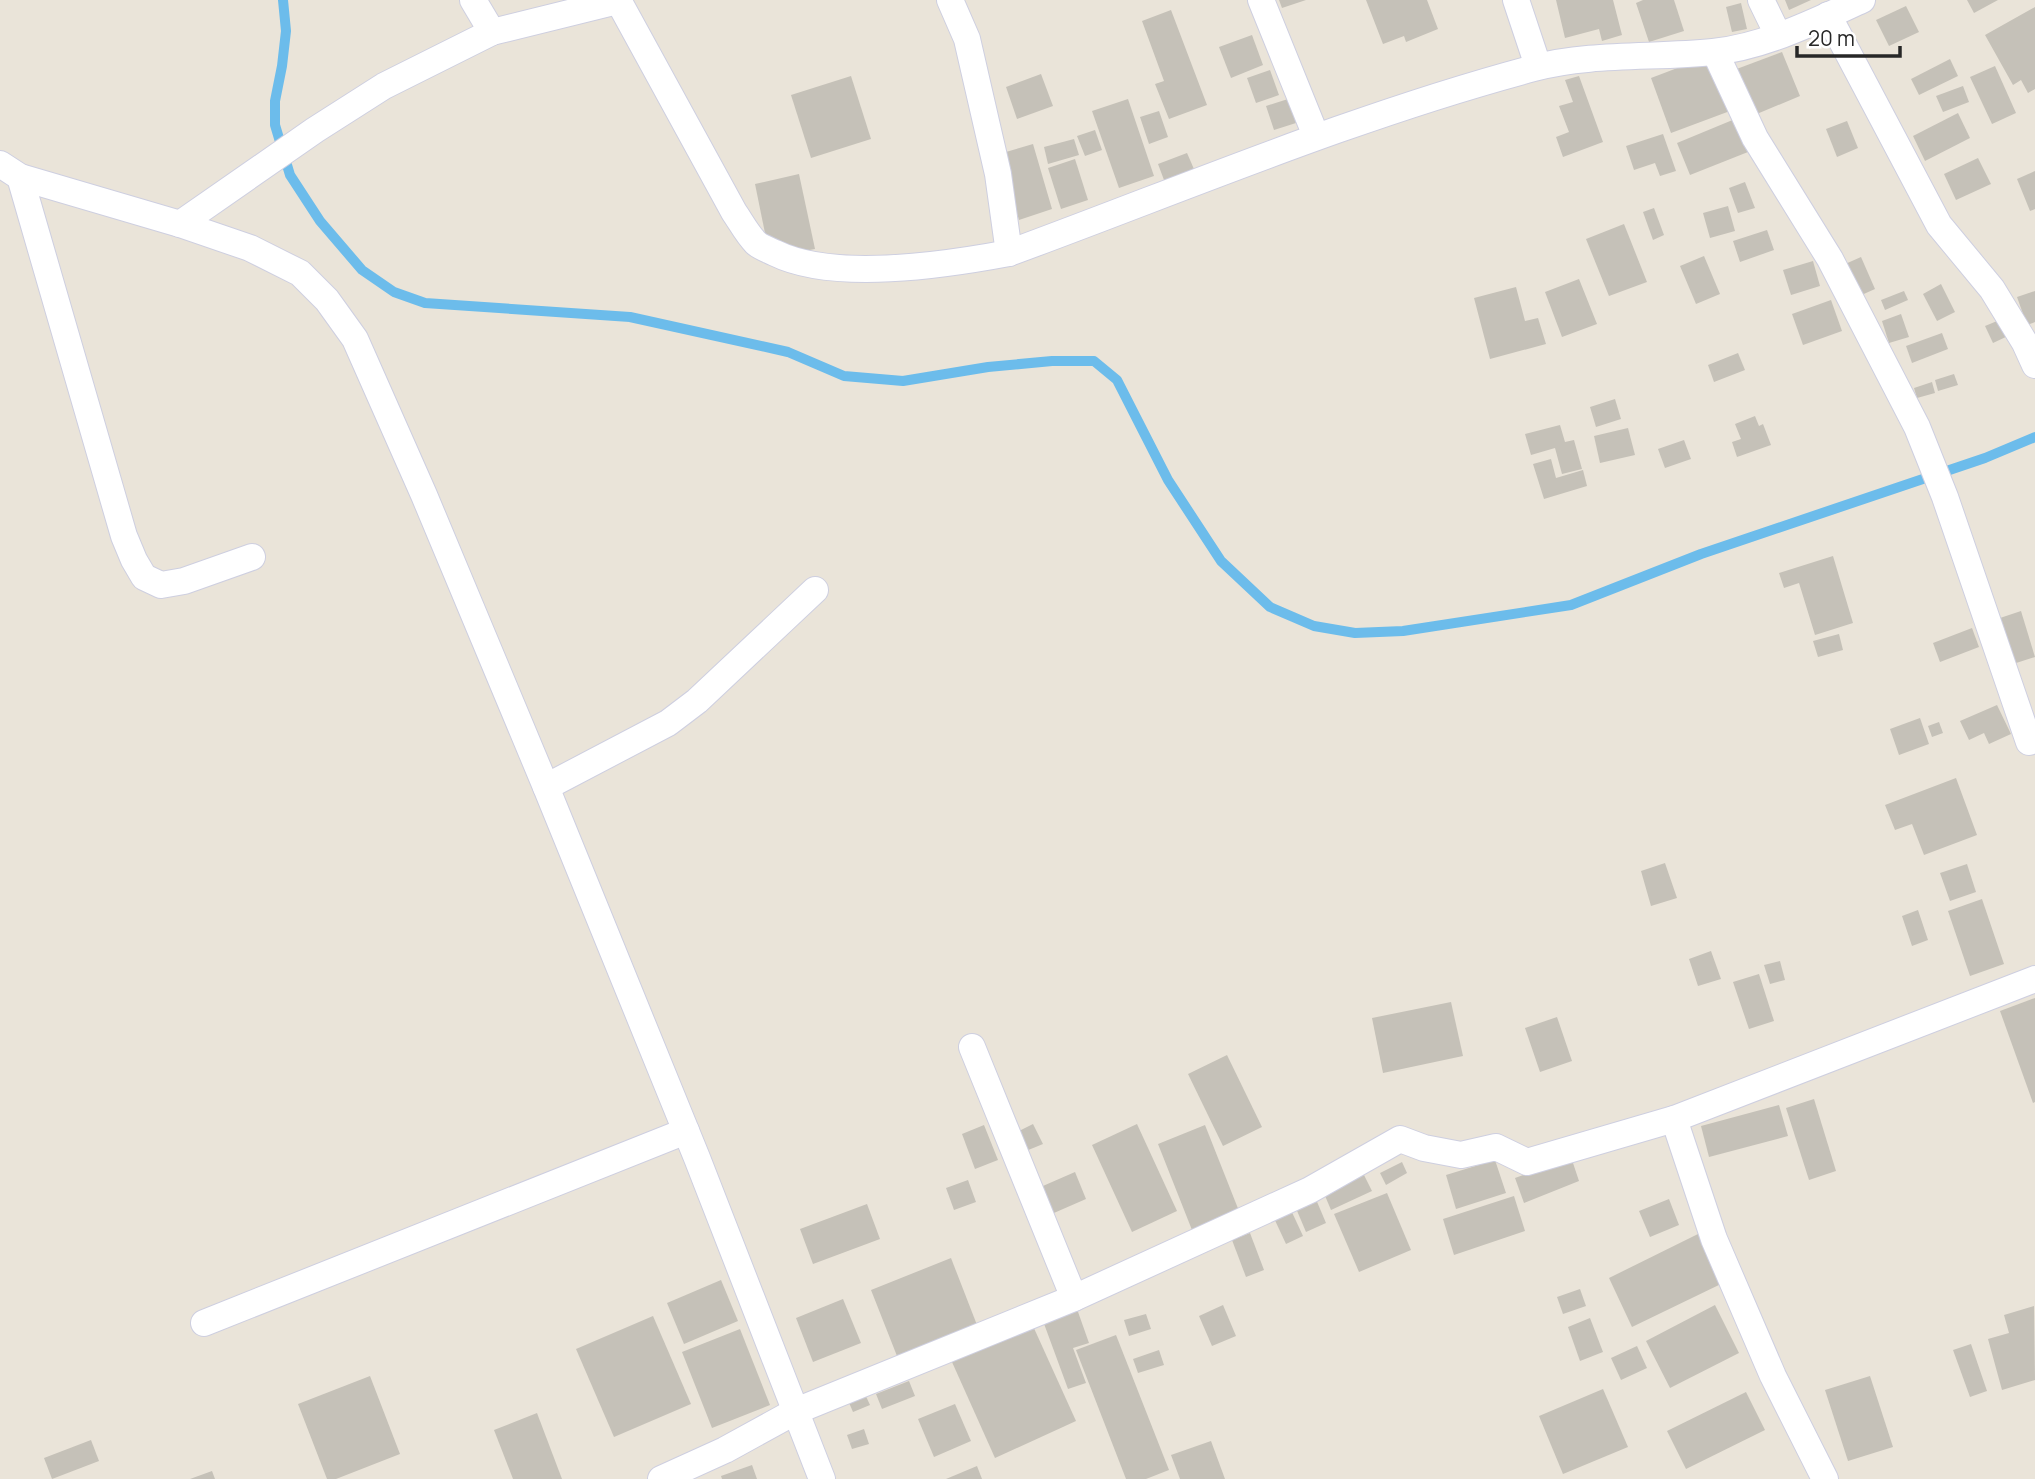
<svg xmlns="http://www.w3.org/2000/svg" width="2035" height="1479" font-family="Manrope,sans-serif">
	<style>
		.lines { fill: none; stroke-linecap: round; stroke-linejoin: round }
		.stream { stroke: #6cbceb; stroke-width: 10 }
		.building { fill: #c5c1b8 }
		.minor-casing { stroke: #cecfe0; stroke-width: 28 }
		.minor { stroke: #fff; stroke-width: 26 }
	</style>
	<rect width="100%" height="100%" fill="#eae4d9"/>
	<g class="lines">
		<!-- stream -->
		<polyline class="stream" points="283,0 286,31 282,66 275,101 275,125 290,175 320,221 362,270 394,292 425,303 630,317 788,352 844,376 903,381 988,367 1052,361 1094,361 1117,380 1168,480 1221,561 1270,607 1314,626 1355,633 1403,631 1571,605 1701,554 1985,458 2035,437"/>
	</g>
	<!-- building -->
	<g class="building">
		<polygon points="1279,0 1306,0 1282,8"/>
		<polygon points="1366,0 1427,0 1438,29 1406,42 1404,36 1383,44"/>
		<polygon points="1556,0 1613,0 1622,35 1602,41 1599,29 1565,38"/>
		<polygon points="1643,0 1674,0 1684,31 1649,42 1636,3"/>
		<polygon points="1785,0 1811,0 1789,10"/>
		<polygon points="1967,0 1998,0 1974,13"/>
		<polygon points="1741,3 1747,29 1732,32 1726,7"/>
		<polygon points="1906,6 1919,32 1889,46 1876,20"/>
		<polygon points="2035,7 2035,89 2028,93 2021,80 2013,85 1985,35"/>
		<polygon points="1171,10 1207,105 1169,119 1155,84 1164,81 1142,21"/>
		<polygon points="1252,35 1263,65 1231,78 1219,47"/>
		<polygon points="1782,52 1800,96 1752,116 1734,70"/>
		<polygon points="1709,56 1730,111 1671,133 1651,78"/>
		<polygon points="1950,59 1958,76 1919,95 1911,79"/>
		<polygon points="1995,66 2016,113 1992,124 1970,77"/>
		<polygon points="1270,70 1279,95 1256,103 1247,78"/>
		<polygon points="1041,74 1053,106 1017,119 1006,87"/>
		<polygon points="851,76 871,139 811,158 791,95"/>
		<polygon points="1579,76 1603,142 1563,157 1556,137 1569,132 1559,106 1573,102 1565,80"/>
		<polygon points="1963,86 1969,102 1943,112 1936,96"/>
		<polygon points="1128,99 1154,176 1119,188 1092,111"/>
		<polygon points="1288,99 1296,123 1274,130 1266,106"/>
		<polygon points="1159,111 1168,137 1149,144 1140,117"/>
		<polygon points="1958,113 1970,138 1925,161 1913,136"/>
		<polygon points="1735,119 1748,152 1690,175 1677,143"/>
		<polygon points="1847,121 1858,148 1837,157 1826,129"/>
		<polygon points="1095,130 1102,150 1085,156 1077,136"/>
		<polygon points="1663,134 1676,171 1660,176 1655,163 1634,170 1626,146"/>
		<polygon points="1074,139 1079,155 1048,164 1044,147"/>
		<polygon points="1033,144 1052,209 1019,220 999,154"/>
		<polygon points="1187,153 1197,176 1167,188 1158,164"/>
		<polygon points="1978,158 1991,184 1956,200 1944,174"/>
		<polygon points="1075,159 1088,200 1061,209 1048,168"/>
		<polygon points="2035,171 2035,209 2030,211 2017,179"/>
		<polygon points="799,174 815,249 798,252 766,238 755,184"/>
		<polygon points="1745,182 1755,208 1738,213 1729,188"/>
		<polygon points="1728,206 1735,231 1710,238 1703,213"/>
		<polygon points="1654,208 1664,235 1653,240 1643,212"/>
		<polygon points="1624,224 1647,282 1609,296 1586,239"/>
		<polygon points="1767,230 1774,250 1740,262 1733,241"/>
		<polygon points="1704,256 1720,294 1696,304 1680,266"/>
		<polygon points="1861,257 1875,289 1857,297 1843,265"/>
		<polygon points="1813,261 1820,286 1791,295 1783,270"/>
		<polygon points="1579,279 1597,324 1562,337 1545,292"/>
		<polygon points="1941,284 1955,312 1937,321 1923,294"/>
		<polygon points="1516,287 1525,321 1538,318 1546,344 1490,359 1474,298"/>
		<polygon points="1904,291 1908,300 1885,310 1881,300"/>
		<polygon points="2035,291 2035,322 2027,325 2017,297"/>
		<polygon points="1831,300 1842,331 1803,345 1792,314"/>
		<polygon points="1901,314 1909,337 1889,343 1882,321"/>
		<polygon points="2002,319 2010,335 1993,343 1985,326"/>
		<polygon points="1942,333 1948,349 1912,363 1906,346"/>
		<polygon points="1738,353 1745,370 1714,382 1708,365"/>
		<polygon points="1954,374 1958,385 1938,391 1935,380"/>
		<polygon points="1932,382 1935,393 1917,398 1914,388"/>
		<polygon points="1615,399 1621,419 1596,427 1590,407"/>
		<polygon points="1755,416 1759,426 1763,424 1771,445 1737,457 1732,442 1741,439 1735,424"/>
		<polygon points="1560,425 1565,442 1574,440 1582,469 1562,474 1555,448 1531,455 1525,434"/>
		<polygon points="1628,428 1635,455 1600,463 1594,436"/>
		<polygon points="1684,440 1691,459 1665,468 1658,449"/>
		<polygon points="1551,459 1556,478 1583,470 1587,486 1544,499 1533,464"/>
		<polygon points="1833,556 1853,623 1815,635 1799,583 1784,588 1779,573"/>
		<polygon points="2021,611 2035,657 2013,664 1997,619"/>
		<polygon points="1972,628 1979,647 1940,662 1933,643"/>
		<polygon points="1839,634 1843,650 1818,657 1813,641"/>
		<polygon points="1997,705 2011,734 1989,744 1984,733 1969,740 1960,721"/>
		<polygon points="1920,718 1929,744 1899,755 1890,729"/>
		<polygon points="1939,722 1943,733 1932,737 1928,726"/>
		<polygon points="1956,778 1977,835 1924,855 1912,824 1895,830 1885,805"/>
		<polygon points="1665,863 1677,898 1651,906 1641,871"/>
		<polygon points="1967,864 1976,892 1950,901 1940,873"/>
		<polygon points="1982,899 2004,964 1970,976 1948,911"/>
		<polygon points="1918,910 1928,940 1912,946 1902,916"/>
		<polygon points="1711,951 1721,979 1698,986 1689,959"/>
		<polygon points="1780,961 1785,980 1770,984 1764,965"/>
		<polygon points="1759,974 1774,1021 1749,1029 1733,982"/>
		<polygon points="2035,998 2035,1102 2033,1103 2000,1011"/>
		<polygon points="1451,1002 1463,1056 1383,1073 1372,1018"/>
		<polygon points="1557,1017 1572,1061 1540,1072 1525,1028"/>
		<polygon points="1227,1055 1262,1127 1223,1146 1188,1074"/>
		<polygon points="1814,1099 1836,1171 1809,1180 1786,1108"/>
		<polygon points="1779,1105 1788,1136 1709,1157 1701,1126"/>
		<polygon points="1033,1124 1043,1144 1021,1153 1013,1134"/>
		<polygon points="1137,1124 1177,1211 1132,1232 1092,1145"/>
		<polygon points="984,1125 998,1160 975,1169 962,1134"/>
		<polygon points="1205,1125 1239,1211 1192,1230 1158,1144"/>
		<polygon points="1571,1157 1579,1181 1524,1203 1515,1178"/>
		<polygon points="1495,1160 1506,1193 1456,1209 1446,1175"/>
		<polygon points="1402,1162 1407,1173 1386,1185 1380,1173"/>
		<polygon points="1075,1172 1086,1199 1047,1216 1036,1189"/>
		<polygon points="1363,1173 1372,1191 1331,1210 1323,1191"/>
		<polygon points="968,1180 976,1202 954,1210 946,1188"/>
		<polygon points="1387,1193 1411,1250 1359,1272 1334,1214"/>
		<polygon points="1514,1196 1525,1231 1454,1255 1443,1219"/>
		<polygon points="1315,1197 1326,1223 1306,1232 1295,1206"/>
		<polygon points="1669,1199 1679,1225 1650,1237 1639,1211"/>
		<polygon points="867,1204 880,1239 813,1264 800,1229"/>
		<polygon points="1290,1208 1303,1236 1286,1244 1273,1216"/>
		<polygon points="1250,1233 1264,1270 1246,1277 1232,1240"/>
		<polygon points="1698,1234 1723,1283 1632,1327 1609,1278"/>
		<polygon points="951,1258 977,1325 897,1356 871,1290"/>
		<polygon points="721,1280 738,1321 684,1344 667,1303"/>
		<polygon points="1580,1289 1586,1306 1563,1314 1557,1297"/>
		<polygon points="843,1299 861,1343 813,1362 796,1318"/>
		<polygon points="1223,1305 1236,1336 1212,1346 1199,1316"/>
		<polygon points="1715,1305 1739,1353 1670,1388 1646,1341"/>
		<polygon points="2034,1306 2035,1380 2002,1390 1988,1339 2009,1333 2004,1315"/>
		<polygon points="1077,1309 1089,1343 1073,1348 1086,1383 1068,1389 1043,1321"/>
		<polygon points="1146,1314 1151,1329 1129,1336 1124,1320"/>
		<polygon points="653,1316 691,1404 614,1437 576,1349"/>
		<polygon points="1590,1318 1603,1352 1580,1361 1568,1327"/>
		<polygon points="1033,1326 1076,1421 995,1458 952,1362"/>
		<polygon points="740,1329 770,1405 712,1428 682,1352"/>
		<polygon points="1116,1335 1169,1470 1146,1479 1126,1479 1076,1350"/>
		<polygon points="1971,1344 1987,1391 1970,1397 1953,1350"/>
		<polygon points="1637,1346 1647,1368 1621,1380 1611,1358"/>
		<polygon points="1159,1350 1164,1365 1138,1373 1133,1359"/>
		<polygon points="370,1376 400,1454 336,1479 327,1479 298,1404"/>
		<polygon points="1870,1376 1893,1447 1848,1461 1825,1390"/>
		<polygon points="909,1381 915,1396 882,1409 876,1394"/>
		<polygon points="1603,1389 1628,1447 1563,1474 1539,1416"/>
		<polygon points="864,1392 870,1405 853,1412 847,1398"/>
		<polygon points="1746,1392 1765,1430 1686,1469 1667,1431"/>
		<polygon points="955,1404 971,1441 934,1457 918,1419"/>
		<polygon points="537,1413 562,1479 513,1479 494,1430"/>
		<polygon points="864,1429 869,1444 852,1449 847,1435"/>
		<polygon points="91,1440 99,1461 52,1479 44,1458"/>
		<polygon points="1211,1441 1225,1479 1180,1479 1171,1455"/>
		<polygon points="752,1465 757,1479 722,1479 721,1476"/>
		<polygon points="977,1466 982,1479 946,1479"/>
		<polygon points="212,1471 215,1479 190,1479"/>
	</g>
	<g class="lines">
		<defs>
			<g id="minor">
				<polyline points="473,0 492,32"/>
				<path d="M 618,0 L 734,212 C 741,222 747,234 756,243 C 760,247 769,250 775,253 C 834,282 945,265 1009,253 C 1183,189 1354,116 1534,68 C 1588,53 1656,58 1713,52 C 1764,47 1816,21 1862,0"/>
				<polyline points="950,0 967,39 998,174 1009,253"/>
				<polyline points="1261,0 1316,136"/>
				<polyline points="1516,0 1538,66"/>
				<polyline points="1761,0 1778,35"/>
				<polyline points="1828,15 1939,225 1992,289 2025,343 2035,365"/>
				<polyline points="1715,52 1755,138 1830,259 1917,427 1945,497 2029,742"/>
				<polyline points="0,164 20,177 180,224 250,248 300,273 327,300 355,339 424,495 546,787 697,1158 822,1479"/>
				<polyline points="20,177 124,536 134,560 144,577 161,585 184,581 252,557"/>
				<polyline points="180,224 315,130 384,86 492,32 618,1"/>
				<polyline points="546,787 668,723 697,701 815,590"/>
				<polyline points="972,1047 1074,1298"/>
				<polyline points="1674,1119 1714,1239 1773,1376 1825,1479"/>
				<polyline points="204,1323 686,1131"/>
				<polyline points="661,1479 725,1450 796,1411 1074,1298 1310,1190 1400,1139 1424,1148 1461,1155 1496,1147 1527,1162 1674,1119 2035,979"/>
			</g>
		</defs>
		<!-- minor casing -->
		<use href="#minor" class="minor-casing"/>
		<!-- minor -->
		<use href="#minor" class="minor"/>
	</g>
	<!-- scale -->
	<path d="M1797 46v10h103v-10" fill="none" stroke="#272727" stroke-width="3.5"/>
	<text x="1808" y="46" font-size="21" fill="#272727" stroke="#ffffff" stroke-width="5" paint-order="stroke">20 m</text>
</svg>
